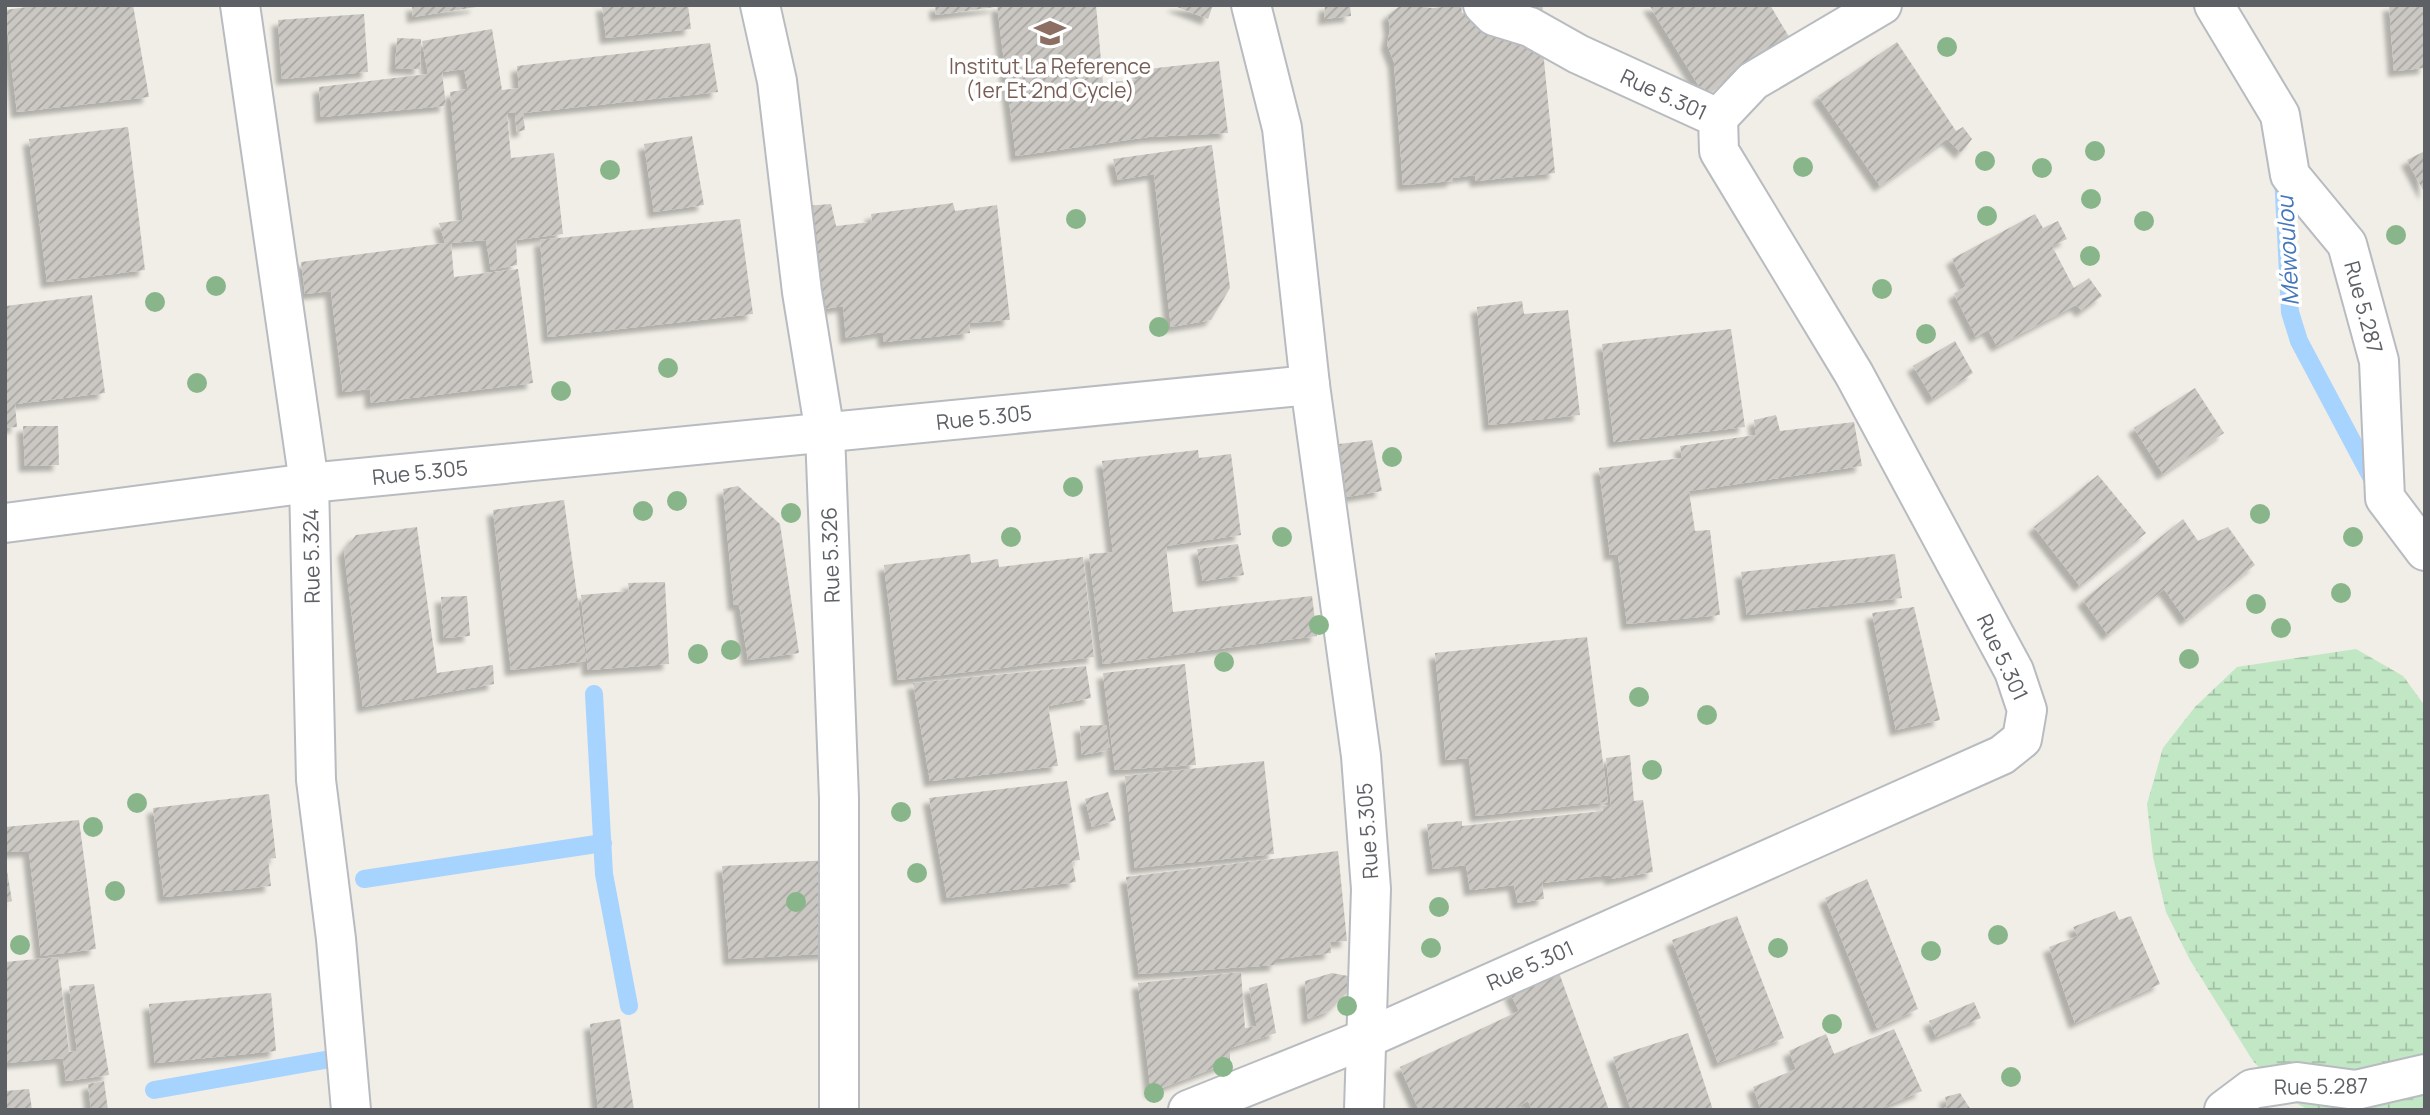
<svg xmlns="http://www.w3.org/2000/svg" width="2430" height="1115" font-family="Manrope,sans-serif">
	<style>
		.wetland { fill: url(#wetland-marsh) }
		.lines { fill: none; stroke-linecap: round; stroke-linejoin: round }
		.stream { stroke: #a7d3ff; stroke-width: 18 }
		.building { fill: url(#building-hatch); filter: url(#shadow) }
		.street-casing { stroke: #b8bbc0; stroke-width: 42 }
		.street { stroke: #fff; stroke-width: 38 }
		.tree { fill: #89b58a }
		.labels { text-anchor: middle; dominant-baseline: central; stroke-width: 7; stroke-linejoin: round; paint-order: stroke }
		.education-label { font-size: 21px; fill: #785e54; stroke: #fff }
		.street-label { font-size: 21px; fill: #5d6166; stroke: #fff }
		.water-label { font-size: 23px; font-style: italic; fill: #4477bc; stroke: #fff }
	</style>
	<defs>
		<pattern id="wetland-marsh" width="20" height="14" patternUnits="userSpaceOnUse" patternTransform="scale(1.75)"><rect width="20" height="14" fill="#c2e7c5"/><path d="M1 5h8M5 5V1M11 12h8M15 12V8" fill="none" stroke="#a1bfa4"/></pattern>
		<pattern id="building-hatch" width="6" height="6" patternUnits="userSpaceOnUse" patternTransform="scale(1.75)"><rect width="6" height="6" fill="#cbc8c3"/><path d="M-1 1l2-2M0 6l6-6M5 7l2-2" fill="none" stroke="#a8a6a2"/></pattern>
		<filter id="shadow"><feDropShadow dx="-6" dy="6" stdDeviation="2" flood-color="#0004"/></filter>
	</defs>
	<rect width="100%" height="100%" fill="#f0eee6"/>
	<!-- wetland -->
	<polygon class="wetland" points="2356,649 2403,676 2425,706 2425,1110 2309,1110 2290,1100 2253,1061 2190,960 2166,912 2153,857 2147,804 2163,748 2195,707 2237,667"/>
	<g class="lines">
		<!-- stream -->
		<g class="stream">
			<polyline points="2283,175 2290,312 2299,341 2376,486"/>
			<polyline points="594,694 604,874 629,1006"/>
			<polyline points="364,879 603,843"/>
			<polyline points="154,1090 336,1058"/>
		</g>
	</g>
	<!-- building -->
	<g class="building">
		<polygon points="42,5 133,5 149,97 17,112 5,10"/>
		<polygon points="412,5 476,5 476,7 413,17"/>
		<polygon points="602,5 688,5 691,29 606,38"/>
		<polygon points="935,5 995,5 995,7 936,15"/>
		<polygon points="997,5 1096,5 1103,83 1139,79 1139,70 1219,61 1228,133 1148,137 1016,156"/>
		<polygon points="1172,5 1213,5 1208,19"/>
		<polygon points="1325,5 1350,5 1351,16 1324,19"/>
		<polygon points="1401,5 1433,8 1461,5 1462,13 1479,13 1480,30 1519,27 1542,40 1555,173 1476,181 1475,175 1453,178 1453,181 1403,185 1394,62 1387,44 1390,30 1388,15"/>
		<polygon points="1505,5 1543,5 1542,15"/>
		<polygon points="1649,5 1770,5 1791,40 1704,94"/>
		<polygon points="2389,5 2425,5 2425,68 2394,71"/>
		<polygon points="364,14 368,72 282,79 278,20"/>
		<polygon points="492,29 502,90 519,88 517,66 710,43 718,92 523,113 525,130 517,132 515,112 507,113 511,158 554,153 563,234 516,240 517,265 491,270 486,240 451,243 454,277 518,269 533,383 371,403 370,389 343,392 331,291 305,294 301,262 445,243 439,223 463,220 450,92 468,89 464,69 442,72 446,106 321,117 319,87 428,74 422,41"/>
		<polygon points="397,38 421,39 420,69 395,68"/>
		<polygon points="1897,42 1956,131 1963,127 1972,139 1961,153 1947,139 1880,186 1818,96"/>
		<polygon points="128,127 145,270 47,282 29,139"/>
		<polygon points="692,136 704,205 654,212 644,144"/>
		<polygon points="1212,145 1230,288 1211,320 1171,327 1154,174 1118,180 1113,159"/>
		<polygon points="2425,151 2425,194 2407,160"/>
		<polygon points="953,203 955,211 997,205 1010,320 969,323 970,333 884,342 883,332 846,338 843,306 818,310 805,206 831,204 836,226 872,222 871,214"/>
		<polygon points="2035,214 2043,228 2058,221 2067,239 2052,246 2074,288 2089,278 2102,296 2082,311 2076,305 1997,346 1988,330 1976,337 1954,294 1966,286 1952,259"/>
		<polygon points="740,219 753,314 548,337 540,240"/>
		<polygon points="92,295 105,393 15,404 17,427 5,428 6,306"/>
		<polygon points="1522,301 1524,314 1568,310 1580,415 1489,425 1477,307"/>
		<polygon points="1731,329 1745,427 1614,442 1602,344"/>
		<polygon points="1955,341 1973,373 1933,399 1913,366"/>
		<polygon points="2195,388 2224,433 2163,474 2134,428"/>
		<polygon points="1776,415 1780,431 1854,422 1862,466 1689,491 1695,531 1710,530 1720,615 1627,624 1618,554 1610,555 1599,468 1682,458 1680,446 1756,435 1754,420"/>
		<polygon points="23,426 58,426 59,465 25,466"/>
		<polygon points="1372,440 1382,491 1347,497 1339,444"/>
		<polygon points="1198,450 1199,458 1231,454 1241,535 1166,546 1173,612 1312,596 1317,636 1103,664 1089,554 1113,552 1102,461"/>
		<polygon points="2098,475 2146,533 2080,586 2034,527"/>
		<polygon points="738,486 780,524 799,653 748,660 739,604 734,605 723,489"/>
		<polygon points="564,500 586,661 511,670 493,510"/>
		<polygon points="2183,519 2198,541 2228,527 2255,565 2186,620 2164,589 2108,635 2083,600"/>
		<polygon points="417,527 437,673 493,665 494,684 363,707 344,551 356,535"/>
		<polygon points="1238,544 1244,575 1203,581 1197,549"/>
		<polygon points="970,554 971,563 998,559 999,567 1083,557 1094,657 898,680 884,565"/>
		<polygon points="1895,554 1902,598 1747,615 1741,572"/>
		<polygon points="665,582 669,664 588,670 581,595 629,591 628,583"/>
		<polygon points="467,596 470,636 444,638 441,597"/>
		<polygon points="1914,607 1940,720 1896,730 1872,613"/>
		<polygon points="1587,637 1608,802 1476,816 1469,758 1446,760 1435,653"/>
		<polygon points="1185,664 1196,765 1115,770 1103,673"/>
		<polygon points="1086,666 1091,698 1048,706 1058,766 930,781 913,683"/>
		<polygon points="1106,725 1110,750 1082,755 1080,726"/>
		<polygon points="1630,755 1634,801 1643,800 1653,872 1610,879 1610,875 1542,883 1544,899 1518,903 1514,885 1470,890 1466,865 1433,869 1427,824 1462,821 1462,826 1603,811 1602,806 1611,805 1606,758"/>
		<polygon points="1264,761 1274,854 1135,868 1125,776"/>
		<polygon points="1067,781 1080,860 1072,861 1076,882 947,898 929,798"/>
		<polygon points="1108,792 1116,820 1092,827 1085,799"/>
		<polygon points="269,794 276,858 268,859 271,886 164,897 153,808"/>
		<polygon points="79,820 96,949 41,956 29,851 5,852 5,827"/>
		<polygon points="1338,851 1347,941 1330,942 1331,953 1276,959 1276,965 1139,974 1126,877"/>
		<polygon points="5,859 12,901 5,903"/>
		<polygon points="831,860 837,953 729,959 722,866"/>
		<polygon points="1867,879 1918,1009 1877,1028 1825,898"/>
		<polygon points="2115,911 2119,920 2131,916 2160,984 2075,1023 2049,947 2078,936 2073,927"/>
		<polygon points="1737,916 1784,1038 1718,1063 1672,940"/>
		<polygon points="58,957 69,1052 77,1051 69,986 94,984 109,1075 66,1081 63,1058 5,1063 5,962"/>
		<polygon points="1558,970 1609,1110 1532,1110 1528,1101 1511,1110 1419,1110 1400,1067 1519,1011 1510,993"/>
		<polygon points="1241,972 1245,1028 1257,1026 1249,988 1267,983 1276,1033 1230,1048 1230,1062 1151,1092 1138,983"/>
		<polygon points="1332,973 1353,977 1355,984 1329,1011 1308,1019 1305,981"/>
		<polygon points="271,993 276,1051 155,1063 149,1004"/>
		<polygon points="1974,1002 1981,1018 1936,1037 1929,1021"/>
		<polygon points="620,1019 634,1110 598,1110 590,1024"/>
		<polygon points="1894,1029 1922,1091 1876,1110 1761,1110 1753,1087 1796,1069 1789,1051 1826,1034 1834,1054"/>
		<polygon points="1688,1033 1713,1110 1631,1110 1613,1057"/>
		<polygon points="104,1081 108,1110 91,1110 88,1084"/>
		<polygon points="29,1089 32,1110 5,1110 5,1091"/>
		<polygon points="1960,1093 1971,1110 1939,1110 1947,1107 1945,1097"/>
	</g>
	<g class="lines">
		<defs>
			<g id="street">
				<polyline points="240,5 309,483 316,780 336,939 351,1110"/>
				<polyline points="760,5 777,81 802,292 825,433 839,798 839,1110"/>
				<polyline points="1251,5 1282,128 1310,385"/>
				<polyline points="2214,5 2280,115 2290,175 2347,244 2379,361 2385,498 2425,551"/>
				<polyline points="1718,118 1753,81 1882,5"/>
				<polyline points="5,523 309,483 1310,385 1361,756 1371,889 1364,1110"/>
				<polyline points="1188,1110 1365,1039 2002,755 2022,739 2027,710 2014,671 1854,374 1719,151 1718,118 1578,54 1530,27 1494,16 1483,5"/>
				<polyline points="2224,1110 2252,1089 2297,1082 2356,1090 2425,1074"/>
			</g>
		</defs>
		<!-- street casing -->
		<use href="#street" class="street-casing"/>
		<!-- street -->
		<use href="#street" class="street"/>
	</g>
	<!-- trees -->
	<g class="tree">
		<circle cx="1947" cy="47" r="10"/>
		<circle cx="2095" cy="151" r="10"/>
		<circle cx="1985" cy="161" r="10"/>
		<circle cx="1803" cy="167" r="10"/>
		<circle cx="2042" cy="168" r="10"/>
		<circle cx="610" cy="170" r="10"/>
		<circle cx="2091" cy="199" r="10"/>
		<circle cx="1987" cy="216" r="10"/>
		<circle cx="1076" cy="219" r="10"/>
		<circle cx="2144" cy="221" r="10"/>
		<circle cx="2396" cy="235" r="10"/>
		<circle cx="2090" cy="256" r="10"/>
		<circle cx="216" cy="286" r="10"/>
		<circle cx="1882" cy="289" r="10"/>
		<circle cx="155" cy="302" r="10"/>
		<circle cx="1159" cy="327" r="10"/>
		<circle cx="1926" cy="334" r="10"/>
		<circle cx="668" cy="368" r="10"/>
		<circle cx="197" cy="383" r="10"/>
		<circle cx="561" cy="391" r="10"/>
		<circle cx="1392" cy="457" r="10"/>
		<circle cx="1073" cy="487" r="10"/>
		<circle cx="677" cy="501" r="10"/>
		<circle cx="643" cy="511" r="10"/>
		<circle cx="791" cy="513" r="10"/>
		<circle cx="2260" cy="514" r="10"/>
		<circle cx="1011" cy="537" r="10"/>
		<circle cx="1282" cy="537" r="10"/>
		<circle cx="2353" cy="537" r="10"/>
		<circle cx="2341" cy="593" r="10"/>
		<circle cx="2256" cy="604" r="10"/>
		<circle cx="1319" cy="625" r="10"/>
		<circle cx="2281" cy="628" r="10"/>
		<circle cx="731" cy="650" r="10"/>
		<circle cx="698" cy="654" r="10"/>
		<circle cx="2189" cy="659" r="10"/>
		<circle cx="1224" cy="662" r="10"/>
		<circle cx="1639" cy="697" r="10"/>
		<circle cx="1707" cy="715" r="10"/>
		<circle cx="1652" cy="770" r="10"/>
		<circle cx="137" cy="803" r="10"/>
		<circle cx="901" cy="812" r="10"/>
		<circle cx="93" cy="827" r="10"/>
		<circle cx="917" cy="873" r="10"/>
		<circle cx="115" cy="891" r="10"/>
		<circle cx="796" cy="902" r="10"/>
		<circle cx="1439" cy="907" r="10"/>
		<circle cx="1998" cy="935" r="10"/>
		<circle cx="20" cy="945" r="10"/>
		<circle cx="1431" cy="948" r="10"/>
		<circle cx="1778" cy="948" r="10"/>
		<circle cx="1931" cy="951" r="10"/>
		<circle cx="1347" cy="1006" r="10"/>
		<circle cx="1832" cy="1024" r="10"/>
		<circle cx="1223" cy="1067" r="10"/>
		<circle cx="2011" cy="1077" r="10"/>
		<circle cx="1154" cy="1093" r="10"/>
	</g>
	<!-- icons -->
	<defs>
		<symbol id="school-bare" viewBox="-9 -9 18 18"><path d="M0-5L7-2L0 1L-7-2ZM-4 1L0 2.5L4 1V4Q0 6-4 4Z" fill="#8d6e63" stroke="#fff" stroke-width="2.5" paint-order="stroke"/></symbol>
	</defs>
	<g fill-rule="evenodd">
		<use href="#school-bare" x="1028" y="11" width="44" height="44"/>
	</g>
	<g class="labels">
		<!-- education labels -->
		<g class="education-label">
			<text x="1050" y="66">Institut La Reference<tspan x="1050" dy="24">(1er Et 2nd Cycle)</tspan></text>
		</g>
		<!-- street labels -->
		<g class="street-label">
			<text transform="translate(1664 94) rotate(25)">Rue 5.301</text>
			<text transform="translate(2364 307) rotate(75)">Rue 5.287</text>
			<text transform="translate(984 417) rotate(-6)">Rue 5.305</text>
			<text transform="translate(420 472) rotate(-6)">Rue 5.305</text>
			<text transform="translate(830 555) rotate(-92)">Rue 5.326</text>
			<text transform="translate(311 556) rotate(-91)">Rue 5.324</text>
			<text transform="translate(2003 657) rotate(65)">Rue 5.301</text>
			<text transform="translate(1367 831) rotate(-94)">Rue 5.305</text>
			<text transform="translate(1530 965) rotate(-24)">Rue 5.301</text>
			<text transform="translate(2321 1086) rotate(-1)">Rue 5.287</text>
		</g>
		<!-- water labels -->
		<g class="water-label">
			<text transform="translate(2287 251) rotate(-93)">Méwoulou</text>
		</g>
	</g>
	<!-- border -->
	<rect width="2430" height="1115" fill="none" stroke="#5d6166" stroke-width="14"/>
</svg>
